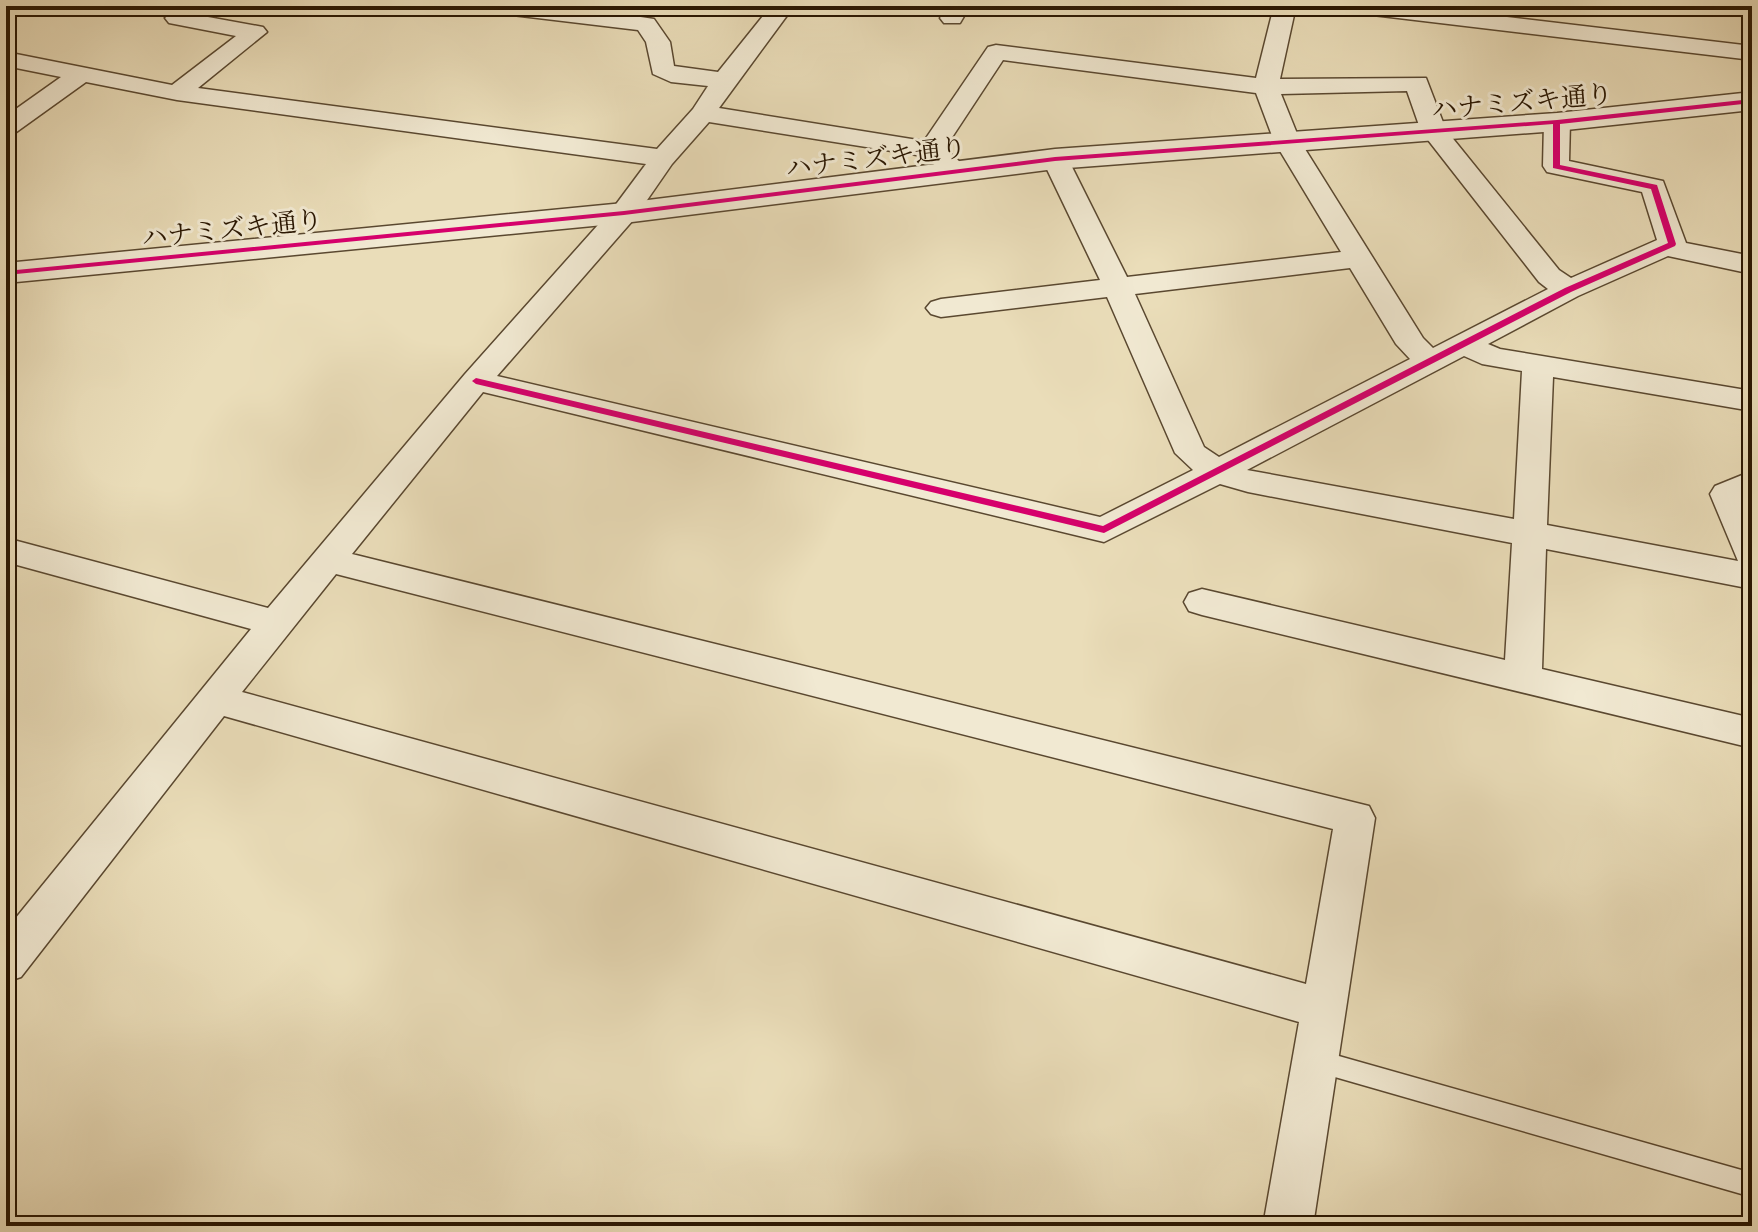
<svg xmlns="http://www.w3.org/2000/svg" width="1758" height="1232" font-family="Alegreya,'Noto Serif JP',serif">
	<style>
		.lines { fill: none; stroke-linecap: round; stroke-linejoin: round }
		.service-casing { stroke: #5a4830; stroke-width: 3 }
		.minor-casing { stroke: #5a4830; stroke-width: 3 }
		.tertiary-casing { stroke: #5a4830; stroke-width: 3 }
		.service { fill: #f1e9d2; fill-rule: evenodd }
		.minor { fill: #f1e9d2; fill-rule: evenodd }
		.tertiary { fill: #f1e9d2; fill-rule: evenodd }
		.cycleway-casing { stroke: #f1e9d2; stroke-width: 5 }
		.cycleway { fill: #d6006c; fill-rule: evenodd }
		.labels { text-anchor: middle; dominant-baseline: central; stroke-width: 6; stroke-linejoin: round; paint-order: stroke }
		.far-street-label { font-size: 26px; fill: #2a1702; stroke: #f1e9d2 }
	</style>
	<rect width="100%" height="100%" fill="#eaddb9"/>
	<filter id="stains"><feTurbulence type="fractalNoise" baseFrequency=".0025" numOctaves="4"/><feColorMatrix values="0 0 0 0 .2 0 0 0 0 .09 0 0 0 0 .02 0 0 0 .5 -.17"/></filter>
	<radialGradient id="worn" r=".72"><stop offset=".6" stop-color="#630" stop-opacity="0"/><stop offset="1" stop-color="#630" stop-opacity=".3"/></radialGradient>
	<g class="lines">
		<defs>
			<polygon id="service" points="1314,1049 1752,1173 1752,1197 1314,1071 1306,1067 1303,1060 1306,1053"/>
			<g id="minor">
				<path d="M 179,6 L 205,6 L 197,15 L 263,27 L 267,32 L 198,88 L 657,149 L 693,109 L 708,86 L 671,82 L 653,74 L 646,42 L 638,30 L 495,13 L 487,11 L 484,6 L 554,6 L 612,13 L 612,6 L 634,6 L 634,16 L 654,19 L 670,42 L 674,66 L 718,72 L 771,6 L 794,6 L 719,108 L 924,141 L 988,47 L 996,45 L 1256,78 L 1274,6 L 1296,6 L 1280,79 L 1426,78 L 1446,130 L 1559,270 L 1571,278 L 1657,240 L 1642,192 L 1547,172 L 1543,166 L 1544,122 L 1548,117 L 1566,117 L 1570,122 L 1569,161 L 1663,181 L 1686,243 L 1752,256 L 1752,274 L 1668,256 L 1578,296 L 1488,344 L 1500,349 L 1752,391 L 1752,411 L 1553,377 L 1547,525 L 1738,561 L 1710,494 L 1715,486 L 1752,471 L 1752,496 L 1746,499 L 1752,514 L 1752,589 L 1546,549 L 1542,669 L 1752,718 L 1752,748 L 1202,615 L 1189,611 L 1184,602 L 1189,593 L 1202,589 L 1505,660 L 1512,543 L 1248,492 L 1220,484 L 1104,542 L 483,392 L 352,554 L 1369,806 L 1375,818 L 1313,1226 L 1263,1226 L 1299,1022 L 224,716 L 21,977 L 6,982 L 6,930 L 251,629 L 6,562 L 6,538 L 268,608 L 465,374 L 614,207 L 646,164 L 177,100 L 86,82 L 15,133 L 6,136 L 6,116 L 61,77 L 6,66 L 6,52 L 172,85 L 236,36 L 169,23 L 165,18 ZM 1003,60 L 1256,93 L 1274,141 L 1341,252 L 1127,277 L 1068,159 L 1064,153 L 1046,153 L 1042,159 L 1100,280 L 941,299 L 931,302 L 926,308 L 931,314 L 941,317 L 1107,297 L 1175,453 L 1193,470 L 1100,517 L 497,376 L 634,219 L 672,164 L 709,122 L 923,156 C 935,166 942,172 957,169 L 961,163 L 945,148 ZM 1407,91 L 1421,131 L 1539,282 L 1548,289 L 1433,348 L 1423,338 L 1300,141 L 1281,94 ZM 1350,268 L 1396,344 L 1410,359 L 1219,457 L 1204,447 L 1135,294 ZM 1464,356 L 1482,364 L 1522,371 L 1514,519 L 1247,470 ZM 336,574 L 1333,829 L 1306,984 L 242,692 Z"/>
				<polygon points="948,6 970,6 960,23 944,23 940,18"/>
				<polygon points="1345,6 1414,6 1752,46 1752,60 1356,13 1348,11"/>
				<polygon points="1739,6 1752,6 1752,24 1744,22"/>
			</g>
			<polygon id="tertiary" points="1752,92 1752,110 1557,131 1055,169 624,223 6,283 6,263 624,203 1055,149 1557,113"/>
		</defs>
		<!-- service casing -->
		<use href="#service" class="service-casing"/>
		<!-- minor casing -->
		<use href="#minor" class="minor-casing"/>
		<!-- tertiary casing -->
		<use href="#tertiary" class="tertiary-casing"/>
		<!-- service -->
		<use href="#service" class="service"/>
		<!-- minor -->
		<use href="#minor" class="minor"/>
		<!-- tertiary -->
		<use href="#tertiary" class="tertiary"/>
		<defs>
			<polygon id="cycleway" points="1752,99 1752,103 1560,124 1560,165 1657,185 1676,244 1675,246 1571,292 1104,533 476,384 472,381 476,378 1103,526 1565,288 1668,243 1651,189 1553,168 1553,124 1055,161 624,215 6,275 6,271 624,211 1055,157 1557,120"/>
		</defs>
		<!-- cycleway casing -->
		<use href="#cycleway" class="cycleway-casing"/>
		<!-- cycleway -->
		<use href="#cycleway" class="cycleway"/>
	</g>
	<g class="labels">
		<!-- far-street labels -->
		<g class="far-street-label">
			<text transform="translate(1522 102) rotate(-5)">ハナミズキ通り</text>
			<text transform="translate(876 158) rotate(-7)">ハナミズキ通り</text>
			<text transform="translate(232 229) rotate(-6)">ハナミズキ通り</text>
		</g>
	</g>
	<!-- margin -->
	<rect width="1758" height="1232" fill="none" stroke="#eaddb9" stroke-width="32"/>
	<rect x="8" y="8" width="1742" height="1216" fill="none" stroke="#2a1702" stroke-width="4"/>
	<rect x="16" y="16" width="1726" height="1200" fill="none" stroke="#2a1702" stroke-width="2"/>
	<rect width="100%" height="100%" filter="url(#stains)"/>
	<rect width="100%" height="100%" fill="url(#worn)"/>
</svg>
